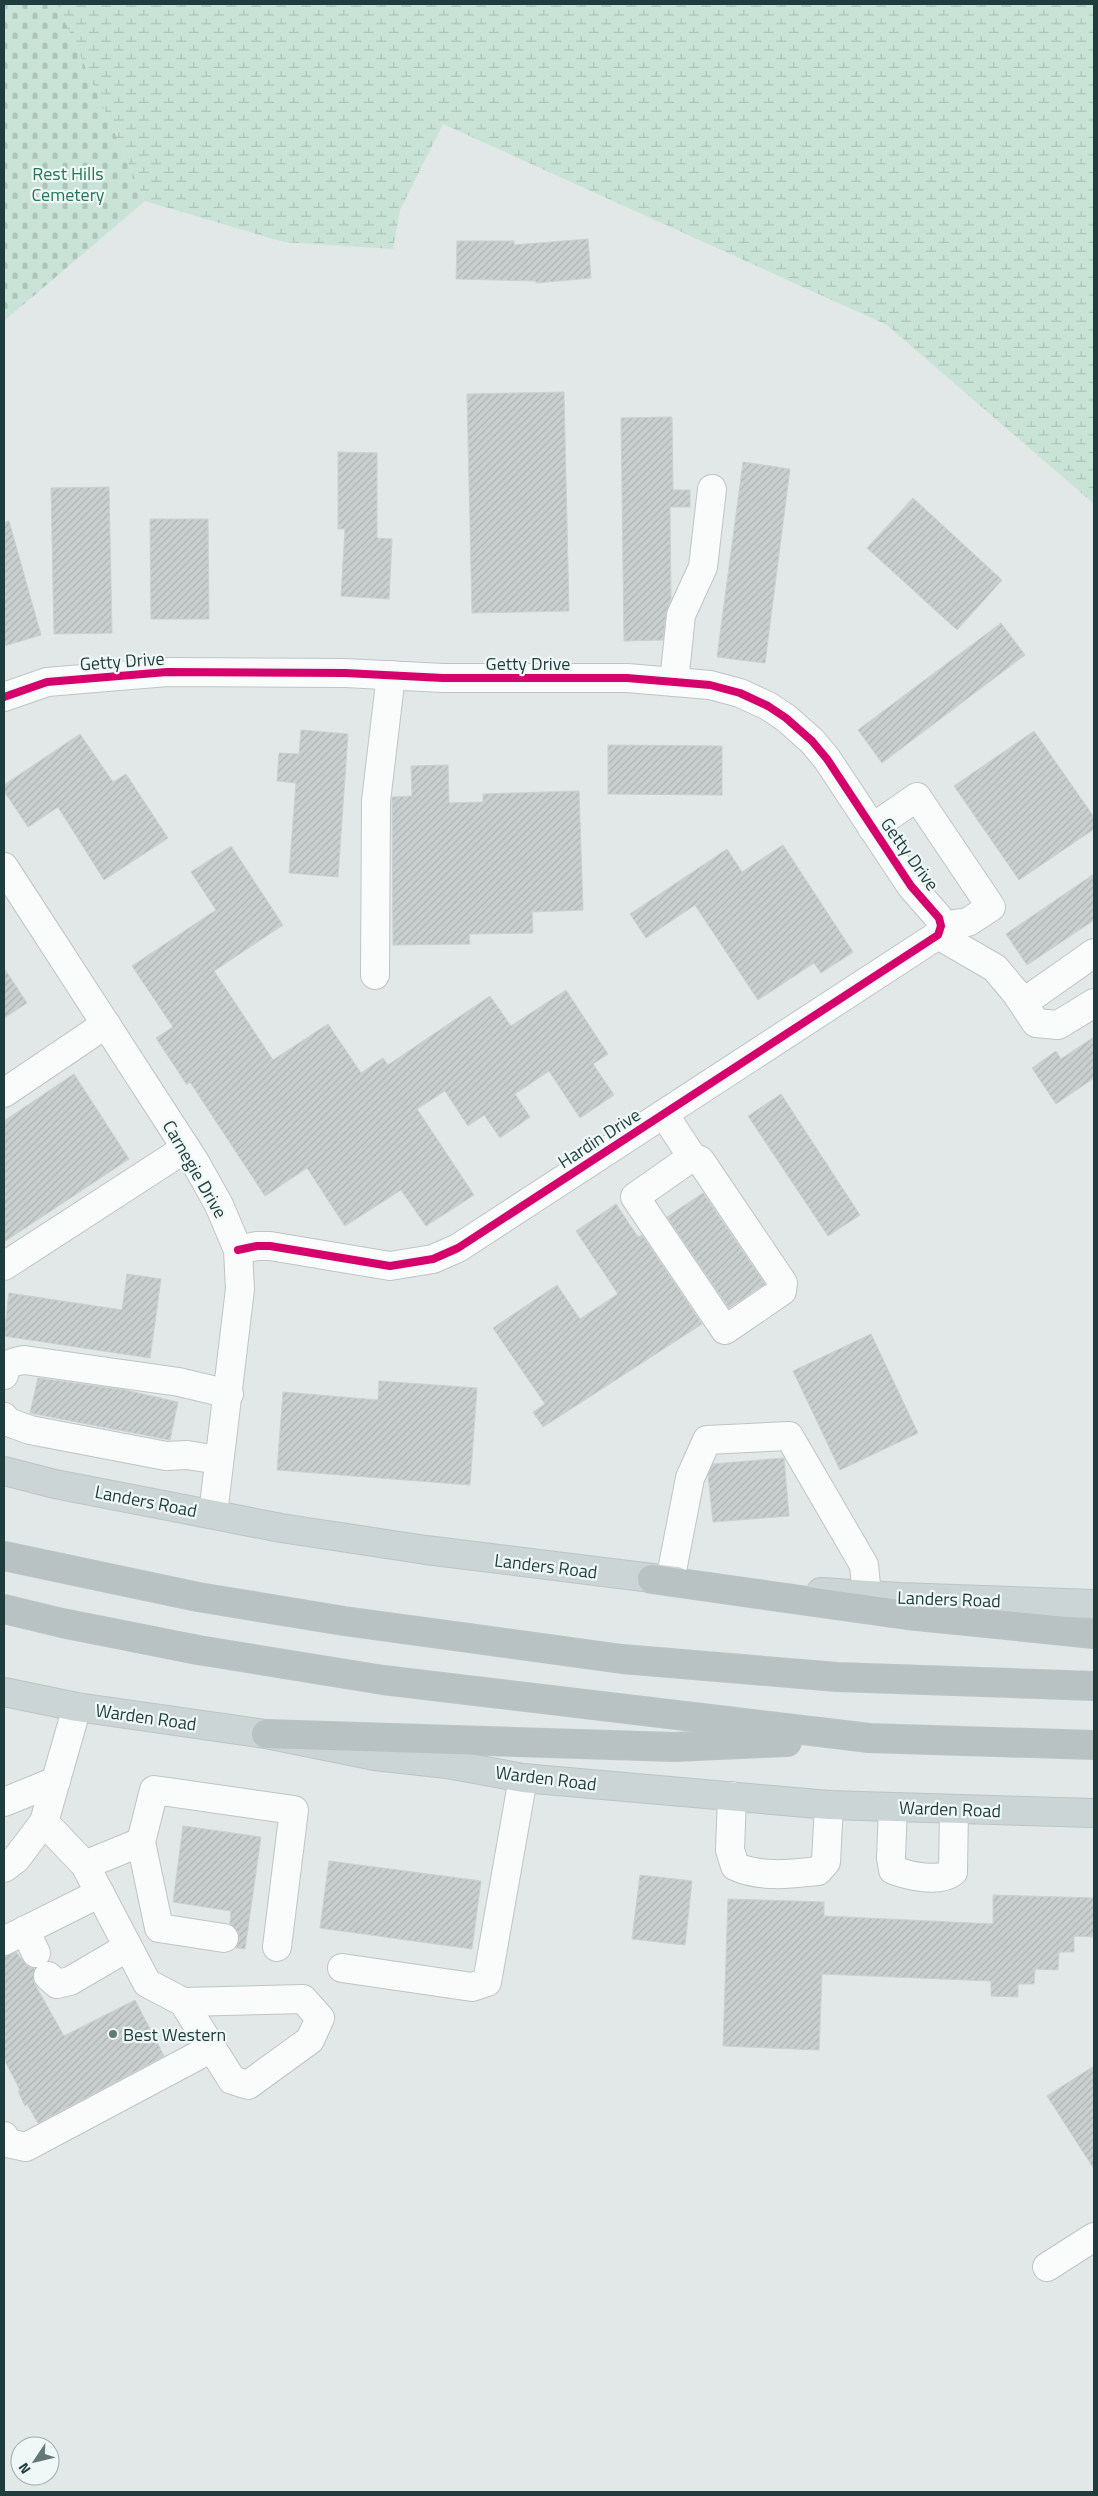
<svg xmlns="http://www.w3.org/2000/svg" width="1098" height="2496" font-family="'Titillium Web',sans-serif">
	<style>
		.wetland { fill: url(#wetland-marsh) }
		.cemetery { fill: url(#cemetery-stones) }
		.building { fill: url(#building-hatch); stroke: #cad1d0 }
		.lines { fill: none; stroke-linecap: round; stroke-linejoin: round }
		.minor-casing { stroke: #bec5c4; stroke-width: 30 }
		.major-casing { stroke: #bbc5c4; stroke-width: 30 }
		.highway-casing { stroke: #bbc5c4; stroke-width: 30 }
		.minor { stroke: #fafcfb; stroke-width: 28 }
		.major { stroke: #ccd5d5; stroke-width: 28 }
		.highway { stroke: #b9c2c2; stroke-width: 28 }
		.cycleway-casing { stroke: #eff8f6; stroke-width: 11 }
		.cycleway { stroke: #d6006c; stroke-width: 8 }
		.poi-dot { fill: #627978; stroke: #eff8f6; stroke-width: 2 }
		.labels { text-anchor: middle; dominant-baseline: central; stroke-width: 4.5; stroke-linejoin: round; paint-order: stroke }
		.park-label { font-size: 18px; fill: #257758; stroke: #eff8f6 }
		.street-label { font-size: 18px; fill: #1e3d3c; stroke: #eff8f6 }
		.poi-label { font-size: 18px; fill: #1e3d3c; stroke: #eff8f6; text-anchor: start }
	</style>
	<defs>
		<pattern id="wetland-marsh" width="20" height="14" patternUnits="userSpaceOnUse" patternTransform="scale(1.25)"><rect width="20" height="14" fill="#c9e3d7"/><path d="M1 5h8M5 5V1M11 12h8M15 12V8" fill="none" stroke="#acc4b9"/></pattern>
		<pattern id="cemetery-stones" width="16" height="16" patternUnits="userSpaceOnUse" patternTransform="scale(1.25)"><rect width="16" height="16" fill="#c9e3d7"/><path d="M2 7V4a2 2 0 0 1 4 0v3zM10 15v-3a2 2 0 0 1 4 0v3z" fill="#acc4b9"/></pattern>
		<pattern id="building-hatch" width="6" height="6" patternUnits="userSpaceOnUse" patternTransform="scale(1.25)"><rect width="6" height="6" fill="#c9cfce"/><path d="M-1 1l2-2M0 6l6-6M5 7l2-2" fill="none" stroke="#acb3b2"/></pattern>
	</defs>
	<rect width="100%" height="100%" fill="#e1e8e7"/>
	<!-- wetland -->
	<polygon class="wetland" points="57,4 1094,4 1094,504 887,325 443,124 400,210 393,249 284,242 145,201"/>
	<!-- cemetery -->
	<polygon class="cemetery" points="4,4 57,4 145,201 4,321"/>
	<!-- building -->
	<g class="building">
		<polygon points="588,239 591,278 536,283 536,281 456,279 457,241 514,241 514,245"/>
		<polygon points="564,392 569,611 472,613 467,394"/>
		<polygon points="672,417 673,490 690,490 690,507 670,507 671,599 666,613 663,640 624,641 621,418"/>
		<polygon points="338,452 377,453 377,538 392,539 389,599 341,596 345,529 338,529"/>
		<polygon points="743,462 790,469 765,663 717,657"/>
		<polygon points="109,487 112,633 54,634 51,488"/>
		<polygon points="913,498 1002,580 957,630 867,548"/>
		<polygon points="150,519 208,519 209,619 151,619"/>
		<polygon points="9,521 41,635 4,646 4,522"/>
		<polygon points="1001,623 1025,655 882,763 858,730"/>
		<polygon points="301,730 348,734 338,877 289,873 296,783 277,781 279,753 299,754"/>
		<polygon points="1034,731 1094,817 1094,829 1019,880 954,786"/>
		<polygon points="80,734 113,782 126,774 168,838 104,880 58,807 28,827 4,791 4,785"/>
		<polygon points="608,745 722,746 722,795 608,794"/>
		<polygon points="448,765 449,803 483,802 483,794 579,791 583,910 532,912 533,933 469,934 470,944 393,945 392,797 412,796 411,766"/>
		<polygon points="783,845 853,952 821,973 814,963 758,1000 695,905 646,938 630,914 727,849 742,872"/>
		<polygon points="231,846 283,925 214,971 273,1060 328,1024 361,1073 383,1058 388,1065 490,996 511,1026 566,990 608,1054 593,1064 614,1095 580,1118 549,1071 515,1094 530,1117 500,1138 484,1115 468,1126 445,1091 417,1109 474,1195 426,1226 401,1190 345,1226 307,1168 265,1196 190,1082 187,1085 156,1038 173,1027 132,966 216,910 191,872"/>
		<polygon points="1094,874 1094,920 1027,965 1006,934"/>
		<polygon points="4,968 27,1003 4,1018"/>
		<polygon points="1094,1037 1094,1078 1056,1104 1032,1068 1056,1051 1061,1059"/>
		<polygon points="74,1074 129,1159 4,1242 4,1121"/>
		<polygon points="781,1094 860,1215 828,1236 748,1116"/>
		<polygon points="703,1193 765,1284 729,1308 667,1217"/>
		<polygon points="616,1204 638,1237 642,1235 702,1324 543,1427 533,1412 545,1404 493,1328 557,1285 580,1319 618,1294 576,1231"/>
		<polygon points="127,1274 161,1279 150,1358 4,1336 9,1293 122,1310"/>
		<polygon points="871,1334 918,1433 840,1470 793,1371"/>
		<polygon points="38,1378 125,1390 178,1402 170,1440 30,1413"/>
		<polygon points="379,1381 477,1388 470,1485 277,1470 283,1392 378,1400"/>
		<polygon points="784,1458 789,1516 713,1522 708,1475 713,1464"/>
		<polygon points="183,1826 261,1837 245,1949 236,1948 239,1941 239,1933 230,1924 231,1911 173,1902"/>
		<polygon points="329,1861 481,1881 472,1949 320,1928"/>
		<polygon points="640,1875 692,1881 685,1945 632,1939"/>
		<polygon points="993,1895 1094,1898 1094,1937 1074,1936 1074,1952 1059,1952 1058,1970 1035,1969 1034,1984 1018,1984 1018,1997 991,1996 991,1981 822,1974 819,2050 723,2046 728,1899 824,1902 824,1916 993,1924"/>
		<polygon points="16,1952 27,1966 35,1969 33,1981 64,2036 135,2000 164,2056 38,2123 27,2104 25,2106 18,2091 20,2090 4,2059 4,1957"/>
		<polygon points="1094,2066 1094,2169 1047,2096"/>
	</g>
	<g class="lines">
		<defs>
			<g id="minor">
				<polyline points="674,682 681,615 703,567 712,489"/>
				<polyline points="4,697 47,682 167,672 345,673 443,678 627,678 710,685 740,693 768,706 786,718 812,741 827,759 911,886 939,918 941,926 938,935 458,1248 433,1259 390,1266 270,1246 257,1246 238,1250"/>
				<polyline points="872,828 917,797 991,907 968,922 941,926"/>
				<polyline points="4,867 195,1162 219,1205 238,1250 240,1289 213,1514"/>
				<polyline points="938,935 995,968 1016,993 1036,1023 1058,1025 1094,1003"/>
				<polyline points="375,975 376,801 391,675"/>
				<polyline points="1023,1003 1094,953"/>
				<polyline points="4,1093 106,1024"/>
				<polyline points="664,1114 692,1157 635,1197 725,1330 782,1291 783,1283 700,1160 692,1157"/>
				<polyline points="4,1266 186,1148"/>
				<path d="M 4,1375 C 5,1363 13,1362 24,1360 L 179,1382 L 229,1394"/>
				<polyline points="4,1417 8,1422 30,1430 166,1456 187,1455 219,1460"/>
				<polyline points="670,1581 690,1478 707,1440 789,1436 864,1565 867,1595"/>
				<path d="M 732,1796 L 730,1850 L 735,1866 C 759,1878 792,1874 818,1871 L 826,1862 L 829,1805"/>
				<polyline points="4,1802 56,1781"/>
				<path d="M 893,1807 L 891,1858 L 893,1870 C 909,1876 939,1883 953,1872 L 954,1809"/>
				<polyline points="44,1822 85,1865 147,1983 183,2002 303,1999 320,2018 310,2040 248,2085 232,2080 183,2002"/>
				<polyline points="141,1842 159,1928 224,1938"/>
				<polyline points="85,1865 141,1842 154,1790 294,1810 277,1947"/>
				<polyline points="4,1868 16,1859 44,1822 77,1707"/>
				<polyline points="25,1930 36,1953"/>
				<polyline points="4,1941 100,1893"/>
				<polyline points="342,1968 472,1987 487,1982 523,1778"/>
				<polyline points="48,1976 57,1984 70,1981 128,1947"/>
				<polyline points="4,2136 7,2143 26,2147 212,2048"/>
				<polyline points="1047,2267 1094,2237"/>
			</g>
			<g id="major">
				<polyline points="4,1471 55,1484 281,1528 426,1550 676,1581"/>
				<polyline points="821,1592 900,1597 1094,1604"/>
				<polyline points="4,1692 77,1707 266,1734 375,1756 447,1764 523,1778 829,1805 1094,1813"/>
			</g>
			<g id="highway">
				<polyline points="4,1556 198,1597 344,1621 622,1659 837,1677 1094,1686"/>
				<polyline points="652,1579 907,1615 1094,1634"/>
				<polyline points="4,1609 62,1623 198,1650 383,1680 869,1738 1094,1745"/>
				<polyline points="266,1734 674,1747 787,1742"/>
			</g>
		</defs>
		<!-- minor casing -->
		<use href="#minor" class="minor-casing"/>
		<!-- major casing -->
		<use href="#major" class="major-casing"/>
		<!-- highway casing -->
		<use href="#highway" class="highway-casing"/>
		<!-- minor -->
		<use href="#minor" class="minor"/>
		<!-- major -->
		<use href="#major" class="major"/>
		<!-- highway -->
		<use href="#highway" class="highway"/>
		<defs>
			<polyline id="cycleway" points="4,697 47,682 167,672 345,673 443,678 627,678 710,685 740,693 768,706 786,718 812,741 827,759 911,886 939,918 941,926 938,935 458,1248 433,1259 390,1266 270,1246 257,1246 238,1250"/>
		</defs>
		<!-- cycleway casing -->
		<use href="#cycleway" class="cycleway-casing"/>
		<!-- cycleway -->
		<use href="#cycleway" class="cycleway"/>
	</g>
	<!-- markers -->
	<circle class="poi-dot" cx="113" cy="2034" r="5"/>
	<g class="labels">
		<!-- park labels -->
		<g class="park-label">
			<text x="68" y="173">Rest Hills<tspan x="68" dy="21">Cemetery</tspan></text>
		</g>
		<!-- street labels -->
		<g class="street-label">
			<text transform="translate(122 661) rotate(-4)">Getty Drive</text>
			<text x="528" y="663">Getty Drive</text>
			<text transform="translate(910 854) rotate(54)">Getty Drive</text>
			<text transform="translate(599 1138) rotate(-33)">Hardin Drive</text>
			<text transform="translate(195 1169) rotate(60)">Carnegie Drive</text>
			<text transform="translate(146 1501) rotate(11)">Landers Road</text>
			<text transform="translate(546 1566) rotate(7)">Landers Road</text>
			<text transform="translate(949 1599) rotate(2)">Landers Road</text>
			<text transform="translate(146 1717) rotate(8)">Warden Road</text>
			<text transform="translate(546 1778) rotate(7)">Warden Road</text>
			<text transform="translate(950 1809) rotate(2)">Warden Road</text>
		</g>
		<!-- poi labels -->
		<g class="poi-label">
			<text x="123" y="2034">Best Western</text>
		</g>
	</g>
	<!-- border -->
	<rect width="1098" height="2496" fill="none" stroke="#1e3d3c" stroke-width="10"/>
	<!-- north arrow -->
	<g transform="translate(35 2461) rotate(235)"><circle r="24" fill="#eff8f6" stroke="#9badac"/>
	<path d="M0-4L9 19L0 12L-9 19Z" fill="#627978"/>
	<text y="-8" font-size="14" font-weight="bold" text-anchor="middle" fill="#1e3d3c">N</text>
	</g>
</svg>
